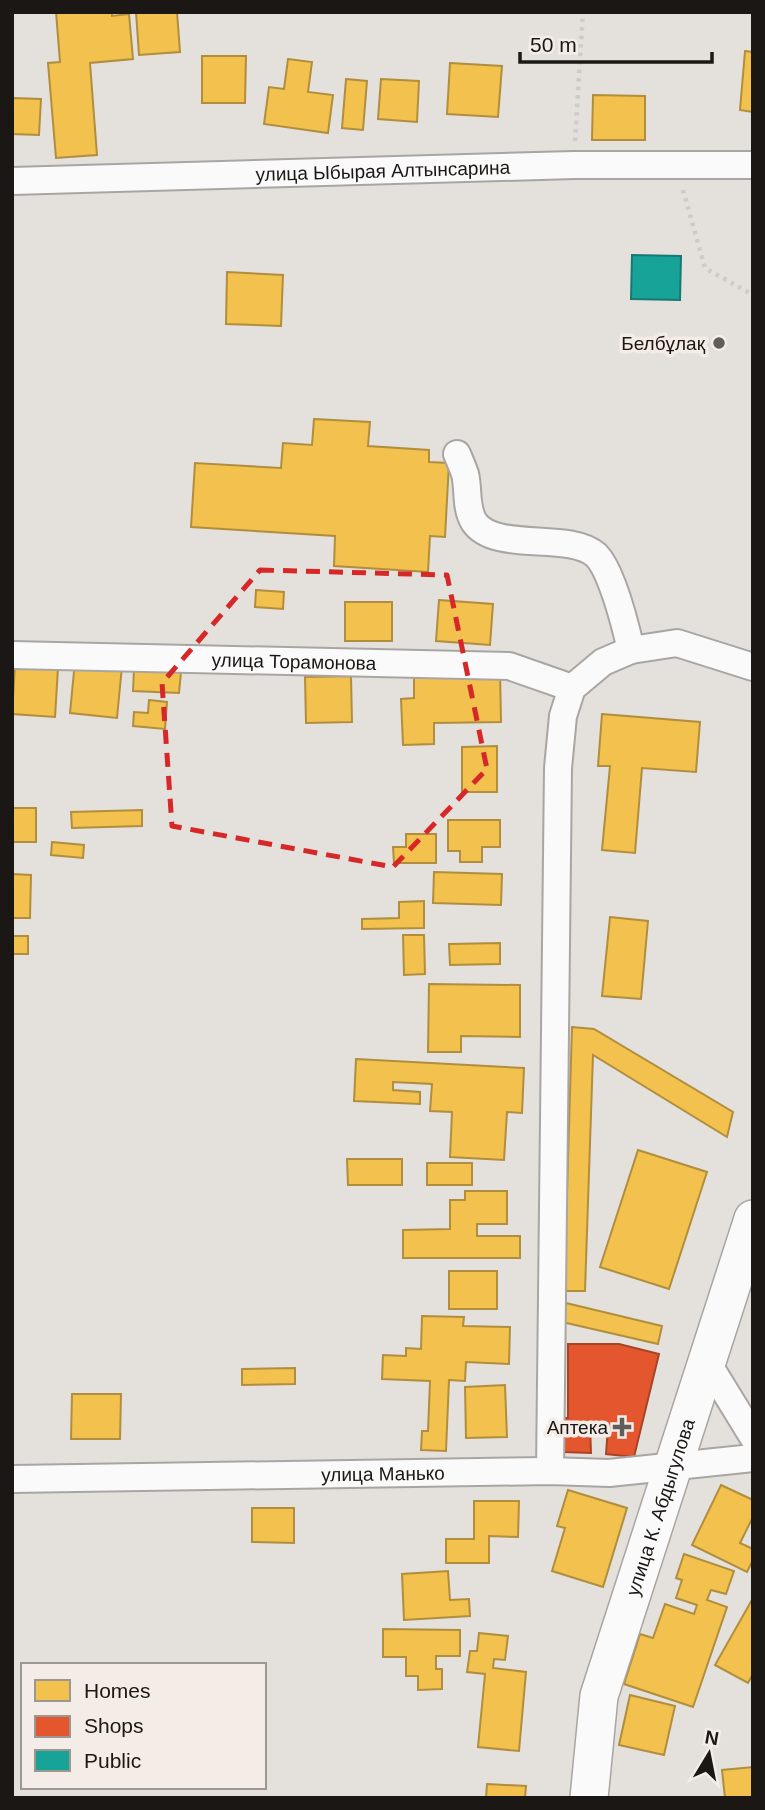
<svg xmlns="http://www.w3.org/2000/svg" width="765" height="1810" font-family="Arial,sans-serif">
	<style>
		.homes { fill: #f2c14e; stroke: #b18e3d; stroke-width: 2 }
		.shops { fill: #e4572e; stroke: #a74426; stroke-width: 2 }
		.public { fill: #17a398; stroke: #187971; stroke-width: 2 }
		.lines { fill: none; stroke-linecap: round; stroke-linejoin: round }
		.street-casing { stroke: #a9a5a2; stroke-width: 30 }
		.secondary-casing { stroke: #a9a5a2; stroke-width: 40 }
		.path { stroke: #cdccca; stroke-width: 4.5; stroke-dasharray: 3.5 5; stroke-linecap: butt }
		.street { stroke: #fbfafa; stroke-width: 26 }
		.secondary { stroke: #fbfafa; stroke-width: 37 }
		.marked { fill: none; stroke: #d62828; stroke-width: 5; stroke-dasharray: 14 9; stroke-linejoin: round }
		.poi-dot { fill: #615d5b; stroke: #f4ece6; stroke-width: 2.5 }
		.labels { text-anchor: middle; dominant-baseline: central; stroke-width: 7; stroke-linejoin: round; paint-order: stroke }
		.street-label { font-size: 19px; fill: #1a1715; stroke: #f4ece6 }
		.poi-label { font-size: 19px; fill: #1a1715; stroke: #f4ece6; text-anchor: end }
	</style>
	<rect width="100%" height="100%" fill="#e4e0dc"/>
	<!-- homes -->
	<g class="homes">
		<polygon points="56,12 112,12 112,16 129,14 133,59 90,63 97,155 56,158 48,63 60,62"/>
		<polygon points="136,12 177,12 180,52 139,55"/>
		<polygon points="745,51 753,52 753,112 740,110"/>
		<polygon points="202,56 246,56 245,103 202,103"/>
		<polygon points="288,59 312,62 308,92 333,95 328,133 264,124 269,87 284,89"/>
		<polygon points="450,63 502,66 498,117 447,114"/>
		<polygon points="346,79 367,81 363,130 342,128"/>
		<polygon points="381,79 419,81 417,122 378,119"/>
		<polygon points="593,95 645,96 645,140 592,140"/>
		<polygon points="12,98 41,99 39,135 12,134"/>
		<polygon points="227,272 283,275 281,326 226,324"/>
		<polygon points="314,419 370,422 368,446 429,450 429,462 449,463 445,537 430,536 428,572 334,566 335,536 191,527 195,463 281,468 283,443 312,445"/>
		<polygon points="256,590 284,592 283,609 255,607"/>
		<polygon points="439,600 493,604 490,645 436,641"/>
		<rect x="345" y="602" width="47" height="39"/>
		<polygon points="75,661 122,666 117,718 70,713"/>
		<polygon points="15,665 58,668 55,717 12,714"/>
		<polygon points="134,669 181,672 179,693 133,691"/>
		<polygon points="500,671 501,722 434,723 434,744 403,745 401,699 414,698 414,673"/>
		<polygon points="351,676 352,722 306,723 305,677"/>
		<polygon points="149,700 167,702 165,729 133,726 134,712 148,713"/>
		<polygon points="602,714 700,722 696,772 642,768 635,853 602,850 610,766 598,766"/>
		<polygon points="497,746 497,792 462,792 462,747"/>
		<rect x="12" y="808" width="24" height="34"/>
		<polygon points="142,810 142,826 72,828 71,812"/>
		<polygon points="448,820 500,820 500,847 482,847 482,862 460,862 460,851 448,851"/>
		<polygon points="406,834 436,834 436,863 394,863 393,847 406,847"/>
		<polygon points="52,842 84,845 83,858 51,855"/>
		<polygon points="434,872 502,874 501,905 433,903"/>
		<polygon points="12,874 31,875 30,918 12,918"/>
		<polygon points="424,901 424,928 362,929 362,919 399,918 399,902"/>
		<polygon points="610,917 648,921 641,999 602,996"/>
		<polygon points="403,935 424,935 425,974 404,975"/>
		<rect x="12" y="936" width="16" height="18"/>
		<polygon points="500,943 500,964 450,965 449,944"/>
		<polygon points="429,984 520,985 520,1037 461,1036 461,1052 428,1052"/>
		<polygon points="572,1027 594,1029 733,1112 727,1137 593,1055 585,1291 564,1291"/>
		<polygon points="356,1059 524,1068 522,1113 507,1112 504,1160 450,1157 452,1112 430,1111 432,1084 393,1082 393,1090 420,1092 420,1104 354,1101"/>
		<polygon points="638,1150 707,1172 669,1289 600,1267"/>
		<polygon points="347,1159 402,1159 402,1185 348,1185"/>
		<rect x="427" y="1163" width="45" height="22"/>
		<polygon points="465,1191 507,1191 507,1224 477,1224 477,1236 520,1236 520,1258 403,1258 403,1230 450,1229 450,1200 465,1200"/>
		<rect x="449" y="1271" width="48" height="38"/>
		<polygon points="566,1303 662,1326 658,1344 562,1322"/>
		<polygon points="422,1316 464,1317 463,1326 510,1327 509,1364 466,1362 465,1381 449,1380 446,1451 421,1450 422,1431 428,1431 430,1381 382,1379 383,1355 406,1356 406,1348 421,1349"/>
		<polygon points="295,1368 295,1384 242,1385 242,1369"/>
		<polygon points="505,1385 507,1437 466,1438 465,1387"/>
		<polygon points="72,1394 121,1394 120,1439 71,1439"/>
		<polygon points="721,1485 753,1500 753,1517 740,1543 753,1549 753,1560 747,1572 692,1545"/>
		<polygon points="568,1490 627,1508 603,1587 552,1571 565,1528 557,1526"/>
		<polygon points="474,1501 519,1501 518,1537 489,1536 489,1563 446,1563 446,1539 474,1539"/>
		<polygon points="252,1508 294,1508 294,1543 252,1542"/>
		<polygon points="684,1554 734,1571 726,1594 711,1590 707,1600 727,1607 693,1707 624,1684 640,1634 653,1638 665,1604 694,1614 697,1605 676,1598 682,1580 676,1578"/>
		<polygon points="448,1571 450,1600 469,1599 470,1616 404,1620 402,1574"/>
		<polygon points="753,1598 753,1674 748,1683 715,1665"/>
		<polygon points="383,1629 460,1630 460,1656 436,1656 436,1669 442,1669 442,1689 418,1690 418,1676 406,1676 406,1657 383,1657"/>
		<polygon points="479,1633 508,1636 505,1660 494,1659 493,1668 526,1672 519,1751 478,1747 485,1674 467,1672 470,1651 477,1651"/>
		<polygon points="630,1695 675,1706 664,1755 619,1745"/>
		<polygon points="753,1767 753,1798 725,1798 722,1770"/>
		<polygon points="487,1784 526,1786 525,1798 486,1798"/>
	</g>
	<!-- shops -->
	<polygon class="shops" points="568,1344 619,1344 659,1354 634,1457 606,1454 608,1427 590,1426 591,1453 563,1452 562,1418 568,1418"/>
	<!-- public -->
	<polygon class="public" points="632,255 681,256 680,300 631,299"/>
	<g class="lines">
		<defs>
			<g id="street">
				<path id="s1" d="M 12,181 L 574,165 L 753,165"/>
				<path d="M 457,454 C 460,461 463,468 465,474 C 469,490 465,507 474,522 C 495,553 569,531 596,555 C 612,571 626,628 631,650"/>
				<path id="s2" d="M 12,655 L 509,666 L 572,688"/>
				<polyline points="707,1362 753,1437"/>
				<polyline points="550,1471 558,768 563,716 572,688 603,662 631,650 677,643 753,667"/>
				<path id="s3" d="M 12,1479 L 550,1471 L 609,1473 L 753,1458"/>
			</g>
			<g id="secondary">
				<path id="s4" d="M 589,1798 L 599,1696 L 753,1219"/>
			</g>
		</defs>
		<!-- street casing -->
		<use href="#street" class="street-casing"/>
		<!-- secondary casing -->
		<use href="#secondary" class="secondary-casing"/>
		<!-- path -->
		<g class="path">
			<polyline points="575,141 583,12"/>
			<polyline points="683,190 705,268 753,295"/>
		</g>
		<!-- street -->
		<use href="#street" class="street"/>
		<!-- secondary -->
		<use href="#secondary" class="secondary"/>
	</g>
	<!-- marked area -->
	<path class="marked" d="M 260,570 L 447,575 L 487,769 L 393,867 L 172,826 L 162,683 Z"/>
	<!-- markers -->
	<g class="poi-dot">
		<circle cx="719" cy="343" r="7"/>
		<path d="M618.5 1416.5h7v7h7v7h-7v7h-7v-7h-7v-7h7z"/>
	</g>
	<g class="labels">
		<!-- street labels -->
		<g class="street-label">
			<text stroke="none"><textPath href="#s1" startOffset="371">улица Ыбырая Алтынсарина</textPath></text>
			<text stroke="none"><textPath href="#s2" startOffset="282">улица Торамонова</textPath></text>
			<text stroke="none"><textPath href="#s3" startOffset="371">улица Манько</textPath></text>
			<text stroke="none"><textPath href="#s4" startOffset="301">улица К. Абдыгулова</textPath></text>
		</g>
		<!-- poi labels -->
		<g class="poi-label">
			<text x="705" y="343">Белбұлақ</text>
			<text x="608" y="1427">Аптека</text>
		</g>
	</g>
	<!-- border -->
	<rect width="765" height="1810" fill="none" stroke="#1a1715" stroke-width="28"/>
	<!-- legend -->
	<rect x="21" y="1663" width="245" height="126" fill="#f4ece6" stroke="#9d9792" stroke-width="2"/>
	<rect x="35" y="1680" width="35" height="21" fill="#f2c14e" stroke="#9d9792" stroke-width="2"/>
	<text x="84" y="1698" font-size="21" fill="#1a1715">Homes</text>
	<rect x="35" y="1716" width="35" height="21" fill="#e4572e" stroke="#9d9792" stroke-width="2"/>
	<text x="84" y="1733" font-size="21" fill="#1a1715">Shops</text>
	<rect x="35" y="1750" width="35" height="21" fill="#17a398" stroke="#9d9792" stroke-width="2"/>
	<text x="84" y="1768" font-size="21" fill="#1a1715">Public</text>
	<!-- north arrow -->
	<g transform="translate(709 1754) rotate(10)" stroke="#f4ece6" stroke-width="5" paint-order="stroke">
	<path d="M0-5L12 26L0 18L-12 26Z" fill="#1a1715"/>
	<text y="-10" font-size="19" font-weight="bold" text-anchor="middle" fill="#1a1715">N</text>
	</g>
	<!-- scale -->
	<path d="M520 52v10h192v-10" fill="none" stroke="#1a1715" stroke-width="3.5"/>
	<text x="530" y="52" font-size="21" fill="#1a1715" stroke="#f4ece6" stroke-width="5" paint-order="stroke">50 m</text>
</svg>
